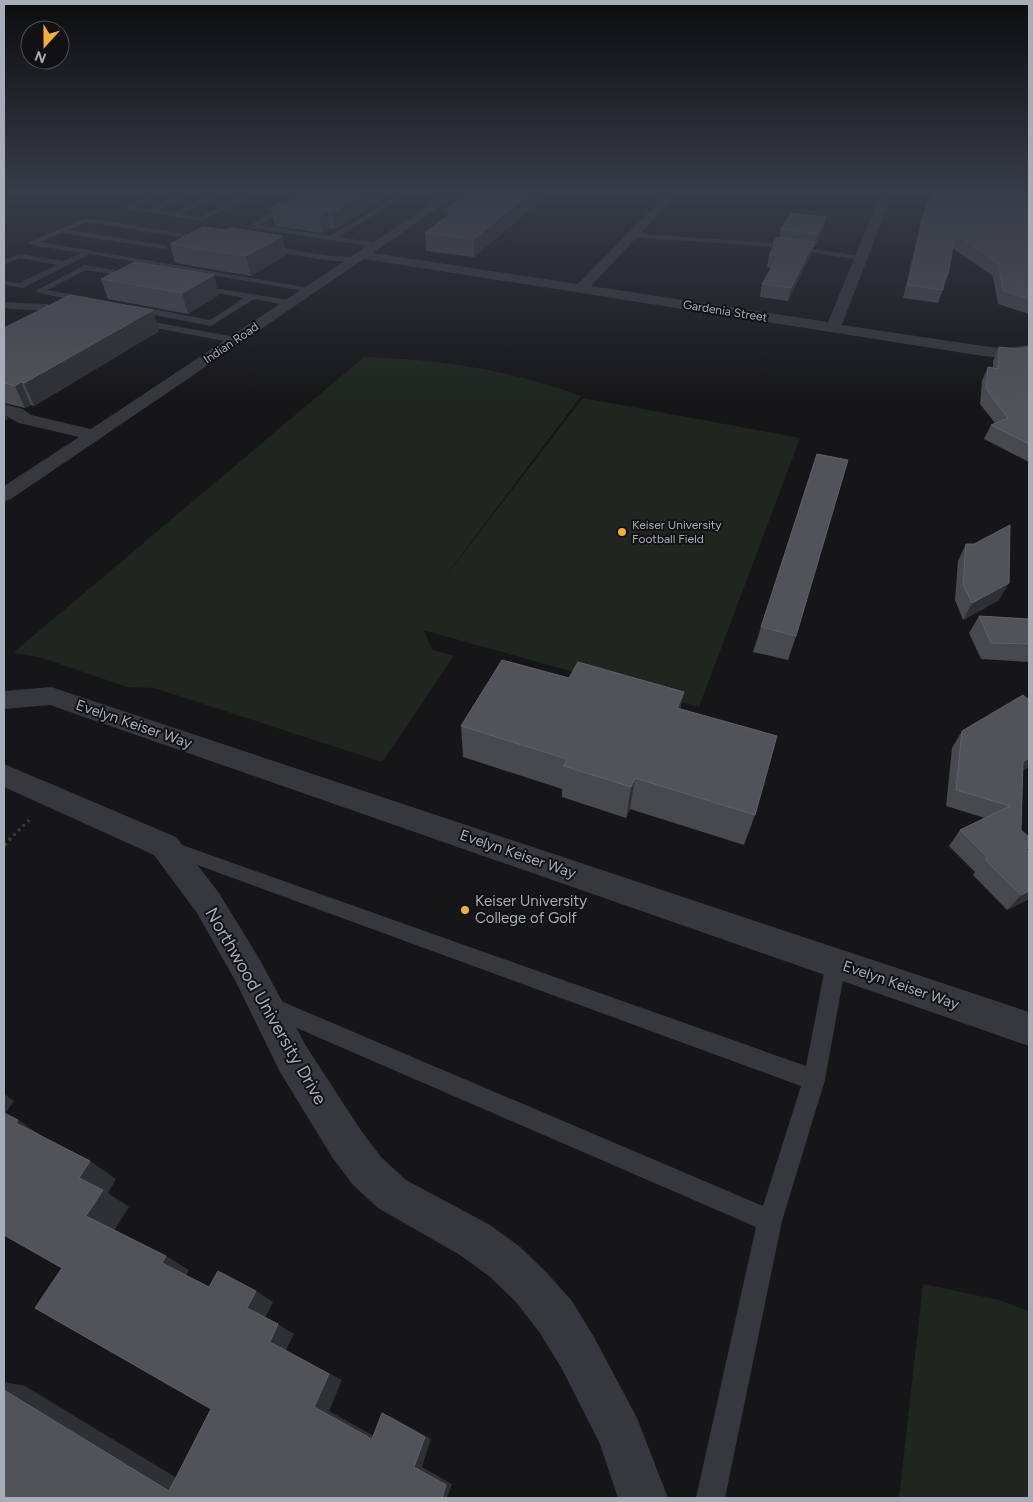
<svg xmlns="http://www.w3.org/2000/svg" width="1033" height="1502" font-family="Figtree,sans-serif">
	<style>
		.green { fill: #1e261f }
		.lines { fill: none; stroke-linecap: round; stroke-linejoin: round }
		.path-far1 { stroke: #3d3f44; stroke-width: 3; stroke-dasharray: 2.5 4; stroke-linecap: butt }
		.path { stroke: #3d3f44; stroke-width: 4; stroke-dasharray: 3 4.5; stroke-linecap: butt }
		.service { fill: #37383d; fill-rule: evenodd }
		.minor { fill: #37383d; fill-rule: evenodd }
		.wall { fill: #47494d }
		.shaded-wall { fill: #2f3033 }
		.building { fill: #525359; stroke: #5f6168 }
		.poi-dot { fill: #f2b134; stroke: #111113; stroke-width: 2 }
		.labels { text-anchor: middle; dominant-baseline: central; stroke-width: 4; stroke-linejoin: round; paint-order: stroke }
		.far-street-label { font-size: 12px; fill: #a8adb8; stroke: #111113 }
		.far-poi-label { font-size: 12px; fill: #a8adb8; stroke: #111113; text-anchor: start }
		.street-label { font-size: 15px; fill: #a8adb8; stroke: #111113 }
		.poi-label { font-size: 15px; fill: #a8adb8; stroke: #111113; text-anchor: start }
		.near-street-label { font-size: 18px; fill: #a8adb8; stroke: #111113 }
	</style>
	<rect width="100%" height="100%" fill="#161618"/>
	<!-- green -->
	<g class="green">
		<path d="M 364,357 C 438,359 512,370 581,396 L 432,594 L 583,398 L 800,438 L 699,707 L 423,630 L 433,650 L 454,656 L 382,762 L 154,688 L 127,687 L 39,657 L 13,653 Z"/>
		<polygon points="923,1284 999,1300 1029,1311 1029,1498 899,1498"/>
	</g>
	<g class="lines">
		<!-- path-far1 -->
		<polyline class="path-far1" points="9,840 32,817"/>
		<!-- path -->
		<polyline class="path" points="4,845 10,839"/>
		<!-- service -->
		<g class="service">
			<polygon points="161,191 169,191 135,207 149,209 191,191 199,191 158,210 174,213 220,191 228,191 182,214 200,217 253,191 261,191 201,221 124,208"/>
			<polygon points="312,191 319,191 259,225 330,236 405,191 412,191 339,237 378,243 379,245 375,247 252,228 248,226"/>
			<polygon points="610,191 668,195 671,197 668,199 613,193"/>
			<polygon points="85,218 206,237 210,239 206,241 86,222 68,230 164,245 168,247 164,249 61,233 40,242 310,288 314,290 310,292 90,254 23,288 4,285 4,281 19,283 57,265 20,258 4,265 4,260 19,254 64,261 81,253 32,245 28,243"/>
			<polygon points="629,233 773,243 861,256 865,258 861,260 773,247 632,237 629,237"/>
			<path d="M 260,245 L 331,256 L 355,257 L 359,259 C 348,267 280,252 263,249 L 259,247 Z"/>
			<polygon points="85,265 135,274 139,276 135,278 86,270 47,290 91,298 91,302 88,303 39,293 35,291"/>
			<polygon points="193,285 290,300 294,303 290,306 254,299 211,326 132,311 128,308 132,305 210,320 244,298 196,289 192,287"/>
			<polygon points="4,302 60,305 72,309 68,312 12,309 4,308"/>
			<polygon points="137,319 235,337 240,340 235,343 134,324 133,322"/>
			<polygon points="168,840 806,1066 826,963 829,956 836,954 843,956 846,963 825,1080 782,1221 725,1498 696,1498 756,1227 262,1013 259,1006 262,999 269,996 763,1206 801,1086 162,852 159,847 162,842"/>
		</g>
		<!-- minor -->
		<g class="minor">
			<polygon points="450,191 463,191 373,253 578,284 669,191 680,191 591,286 828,322 882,191 893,191 842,325 983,346 1003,348 1029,345 1029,355 1003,358 983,356 364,259 11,499 4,501 4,486 79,437 19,423 4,415 4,404 23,409 31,415 91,429"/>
			<polygon points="51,687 1029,1012 1029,1046 50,705 4,709 4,691"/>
			<polygon points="4,764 176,837 219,893 260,960 306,1046 360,1129 381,1157 406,1180 490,1225 519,1246 546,1272 572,1301 594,1337 637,1418 668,1498 618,1498 600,1444 562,1369 540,1333 516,1302 489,1276 460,1255 378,1208 353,1185 332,1157 280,1072 236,982 197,913 154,855 4,787"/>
		</g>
	</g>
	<!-- wall -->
	<g class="wall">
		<polygon points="300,191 399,191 335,229 330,228 322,233 275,226 271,208 304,191"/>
		<polygon points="552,191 474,257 426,251 425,233 448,216 447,208"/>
		<polygon points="932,191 1029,191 1029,314 998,304 993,276 952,248 948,275 938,303 903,298 922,217 926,206 929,203"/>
		<polygon points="781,229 823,230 814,247 813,247 811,254 788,301 760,297 762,284 771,268 767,267 769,255 772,251 773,243 779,238"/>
		<polygon points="227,230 282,236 286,255 251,276 175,263 170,244"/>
		<polygon points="101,279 219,295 188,314 108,299"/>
		<polygon points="4,328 159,331 34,406 31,405 25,408 4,403"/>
		<polygon points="999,347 1016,349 1029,347 1029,462 984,439 991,425 995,423 980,404 982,381 988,367 993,368 993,361"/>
		<polygon points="966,544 999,600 963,620 955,600 958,561"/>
		<polygon points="979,616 1029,619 1029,662 981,659 969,633"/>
		<polygon points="761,627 796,636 788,660 753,652"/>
		<polygon points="569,678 684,692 680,709 755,815 744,845 630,809 626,818 562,797 562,789 463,757 461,726"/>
		<polygon points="962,731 1022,771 1021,830 1029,899 1007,910 973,875 975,872 949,846 960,830 985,818 946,806 952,748"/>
	</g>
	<!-- shaded-wall -->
	<g class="shaded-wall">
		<polygon points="369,191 399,191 335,229 333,212"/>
		<polygon points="533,191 552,191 474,257 474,239"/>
		<polygon points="327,211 330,228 322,233 319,216"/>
		<polygon points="826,217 823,230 814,247 817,234"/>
		<polygon points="282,236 286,255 251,276 246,256"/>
		<polygon points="814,242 811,254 788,301 791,288"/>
		<polygon points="214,275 219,295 188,314 182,293"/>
		<polygon points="153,310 159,331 34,406 24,383"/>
		<polygon points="21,382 31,405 25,408 15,386"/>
		<polygon points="4,411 8,419 4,421"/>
		<polygon points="1009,583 999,600 963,620 972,603"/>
		<polygon points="684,692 677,723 677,708"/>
		<polygon points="1029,758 1029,767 1011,778 1023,762"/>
		<polygon points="635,778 630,809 626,818 631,787"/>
		<polygon points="1029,891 1029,899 1007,910 1021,895"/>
		<polygon points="4,1094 14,1101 4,1115"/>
		<polygon points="18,1120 48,1140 16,1123"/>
		<polygon points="90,1161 116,1179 108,1193 129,1207 113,1232 86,1216 79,1178"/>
		<polygon points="166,1256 189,1270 186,1276 162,1263"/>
		<polygon points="256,1291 273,1302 265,1318 247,1308"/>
		<polygon points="278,1324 294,1334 286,1350 342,1380 329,1411 383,1441 372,1439 314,1407 270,1342"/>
		<polygon points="4,1382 25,1386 195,1489 169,1491 4,1390"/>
		<polygon points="382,1413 392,1417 431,1439 422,1467 452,1484 447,1498 442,1498 414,1467"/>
	</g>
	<!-- building -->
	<g class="building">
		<polygon points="305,191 369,191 333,212 327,211 319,216 271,208"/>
		<polygon points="472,191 533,191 474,239 425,233 456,210 447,208"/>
		<polygon points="933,191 1029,191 1029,299 1003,291 998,264 955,234 948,275 945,274 943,290 908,285 926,206 930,202"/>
		<polygon points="791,213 826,217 817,234 781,229"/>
		<polygon points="203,227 227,230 231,228 282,236 246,256 170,244"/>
		<polygon points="777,237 814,242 791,288 762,284 778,256 769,255 776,243 773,243"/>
		<polygon points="135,262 214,275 182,293 101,279"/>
		<polygon points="70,295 153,310 24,383 21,382 15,386 4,383 4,328"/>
		<polygon points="999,347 1016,349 1029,347 1029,444 991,425 1008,418 986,389 988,367 998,369"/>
		<polygon points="817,454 848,460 796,636 761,627"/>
		<polygon points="1010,525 1009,583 972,603 963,584 966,544 974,544"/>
		<polygon points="979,616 1029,619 1029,644 991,643"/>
		<polygon points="502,660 569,678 578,662 684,692 677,708 777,736 755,815 635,778 631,787 564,766 567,759 461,726"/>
		<polygon points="1023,695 1029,700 1029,758 1023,762 1021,830 1029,837 1029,848 1026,849 1029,852 1029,891 1021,895 985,860 988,858 960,830 1010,806 956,790 962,731"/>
		<polygon points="4,1113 18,1120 16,1123 90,1161 79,1178 103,1190 86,1216 166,1256 162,1263 209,1287 218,1271 256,1291 247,1308 278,1324 270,1342 329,1374 314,1407 372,1439 382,1413 425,1437 414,1467 446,1485 442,1498 4,1498 4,1390 169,1491 211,1409 35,1308 62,1268 4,1235"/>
	</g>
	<!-- sky -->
	<linearGradient id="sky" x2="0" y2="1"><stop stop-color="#0c0c0d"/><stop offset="0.48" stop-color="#363c48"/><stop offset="1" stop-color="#363c48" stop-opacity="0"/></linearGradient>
	<rect width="1033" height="401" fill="url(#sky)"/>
	<!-- markers -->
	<g class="poi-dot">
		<circle cx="622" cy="532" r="5"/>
		<circle cx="465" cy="910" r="5"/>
	</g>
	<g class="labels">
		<!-- far-street labels -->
		<g class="far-street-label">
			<text transform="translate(725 311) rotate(9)">Gardenia Street</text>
			<text transform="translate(231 343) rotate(-34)">Indian Road</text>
		</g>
		<!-- far-poi labels -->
		<g class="far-poi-label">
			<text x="632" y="525">Keiser University<tspan x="632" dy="14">Football Field</tspan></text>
		</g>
		<!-- street labels -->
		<g class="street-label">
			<text transform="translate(134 724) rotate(19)">Evelyn Keiser Way</text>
			<text transform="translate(518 854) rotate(19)">Evelyn Keiser Way</text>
			<text transform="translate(901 985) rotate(19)">Evelyn Keiser Way</text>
		</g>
		<!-- poi labels -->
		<g class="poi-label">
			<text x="475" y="901">Keiser University<tspan x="475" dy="17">College of Golf</tspan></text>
		</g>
		<!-- near-street labels -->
		<g class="near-street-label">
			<text transform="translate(266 1006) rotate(60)">Northwood University Drive</text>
		</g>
	</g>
	<!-- border -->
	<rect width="1033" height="1502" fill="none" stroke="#a8adb8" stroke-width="10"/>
	<!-- north arrow -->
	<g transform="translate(45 45) rotate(201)"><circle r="24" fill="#111113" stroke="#4d4f55"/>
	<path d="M0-4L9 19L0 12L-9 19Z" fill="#f2b134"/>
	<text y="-8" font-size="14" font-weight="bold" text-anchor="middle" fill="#a8adb8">N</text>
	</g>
</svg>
